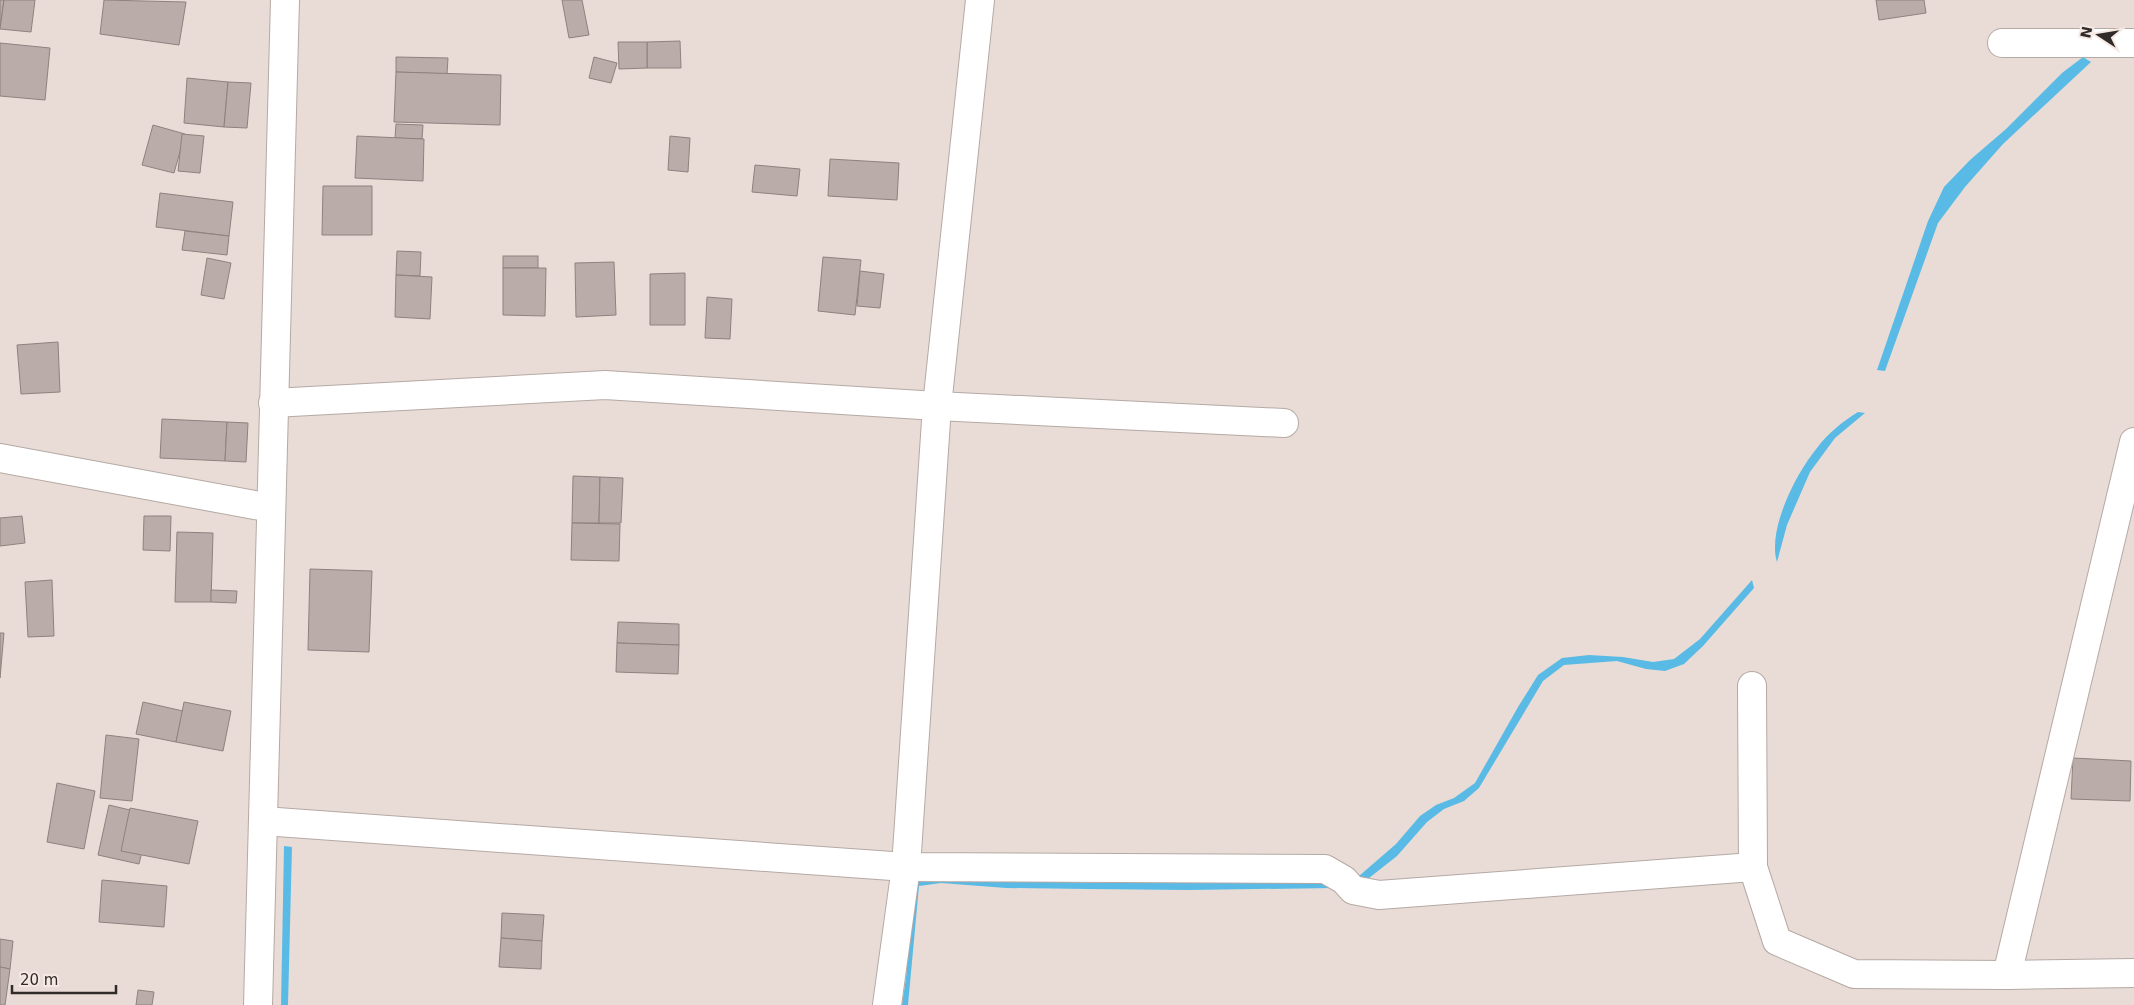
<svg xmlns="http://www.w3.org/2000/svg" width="2134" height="1005" font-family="'DejaVu Sans',sans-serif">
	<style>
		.water { fill: #59bbe5 }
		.building { fill: #baada9; stroke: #8e827e }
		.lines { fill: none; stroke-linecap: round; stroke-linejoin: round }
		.minor-casing { stroke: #b5a9a4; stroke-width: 30 }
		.minor { stroke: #fff; stroke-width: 28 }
	</style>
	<rect width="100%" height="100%" fill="#e9dcd7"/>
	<!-- water -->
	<g class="water">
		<polygon points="2083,57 2091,62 2003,144 1965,187 1938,223 1885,371 1877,370 1928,221 1944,187 1970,160 2006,129 2062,73"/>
		<path d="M 1858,412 L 1865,413 L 1835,438 L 1810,472 L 1787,525 L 1777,562 C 1767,530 1796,473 1817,448 C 1828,433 1842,422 1858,412 Z"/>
		<polygon points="1752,580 1754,588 1703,646 1684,664 1665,671 1646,669 1617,661 1564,665 1543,681 1479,788 1464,801 1444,809 1427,822 1397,856 1364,882 1359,876 1396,844 1420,816 1436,805 1454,798 1475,783 1518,707 1538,675 1562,658 1589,655 1623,657 1653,662 1674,659 1700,639"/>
		<polygon points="284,846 292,847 288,1005 281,1005"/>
		<polygon points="914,880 1007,880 1092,883 1330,882 1334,888 1188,890 1087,889 1006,888 941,883 919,886 908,1005 902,1005 906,978"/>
	</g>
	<!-- building -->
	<g class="building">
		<polygon points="0,0 4,0 0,29"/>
		<polygon points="4,0 35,0 31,32 0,29"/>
		<polygon points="104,0 186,2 179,45 100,34"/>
		<polygon points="562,0 582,0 589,35 569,38"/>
		<polygon points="1876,0 1924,0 1926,13 1879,20"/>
		<polygon points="680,41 681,68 647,68 647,42"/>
		<polygon points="618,42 647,42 647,68 619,69"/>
		<polygon points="0,43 50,48 45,100 0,96"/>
		<polygon points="396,57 448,58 447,74 396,72"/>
		<polygon points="594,57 617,63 611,83 589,78"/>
		<polygon points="396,72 501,75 500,125 394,122"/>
		<polygon points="187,78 228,82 224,127 184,123"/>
		<polygon points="228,82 251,83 247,128 224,127"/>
		<polygon points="396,124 423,125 422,139 395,138"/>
		<polygon points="153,125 185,134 174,173 142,165"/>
		<polygon points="182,134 204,136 200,173 178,171"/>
		<polygon points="357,136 424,139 423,181 355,178"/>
		<polygon points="670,136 690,138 688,172 668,170"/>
		<polygon points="830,159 899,163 897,200 828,196"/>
		<polygon points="755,165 800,169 797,196 752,192"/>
		<polygon points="323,186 372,186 372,235 322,235"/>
		<polygon points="160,193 233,202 229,236 156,227"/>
		<polygon points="185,231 229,236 227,255 182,250"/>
		<polygon points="397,251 421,252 420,276 396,275"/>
		<rect x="503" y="256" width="35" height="12"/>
		<polygon points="823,257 861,260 855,315 818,311"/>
		<polygon points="207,258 231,263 224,299 201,295"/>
		<polygon points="614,262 616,315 576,317 575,263"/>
		<polygon points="503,268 546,268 545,316 503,315"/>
		<polygon points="860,271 884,274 880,308 857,306"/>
		<polygon points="685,273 685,325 650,325 650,274"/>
		<polygon points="396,275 432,277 430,319 395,317"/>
		<polygon points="707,297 732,299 730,339 705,338"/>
		<polygon points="58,342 60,392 21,394 17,345"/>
		<polygon points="162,419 227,422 225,461 160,458"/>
		<polygon points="227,422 248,423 246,462 225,461"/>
		<polygon points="573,476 600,477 599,523 572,523"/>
		<polygon points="600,477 623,478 621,523 599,523"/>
		<polygon points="22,516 25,543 0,546 0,518"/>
		<polygon points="144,516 171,516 170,551 143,550"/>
		<polygon points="572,523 620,524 619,561 571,560"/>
		<polygon points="177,532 213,533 211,602 175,602"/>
		<polygon points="310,569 372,571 369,652 308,650"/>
		<polygon points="52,580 54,636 28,637 25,582"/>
		<polygon points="211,590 237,591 236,603 211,602"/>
		<polygon points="618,622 679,624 679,645 617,643"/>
		<polygon points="0,633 4,633 0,678"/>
		<polygon points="617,643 679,645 678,674 616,672"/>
		<polygon points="143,702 183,711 176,742 136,734"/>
		<polygon points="184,702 231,711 223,751 176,742"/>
		<polygon points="106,735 139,739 132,801 100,798"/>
		<polygon points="2073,758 2131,761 2130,801 2071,799"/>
		<polygon points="57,783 95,791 84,849 47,842"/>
		<polygon points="109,805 151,815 139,864 98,855"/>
		<polygon points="130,808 198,821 189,864 121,851"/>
		<polygon points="102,880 167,886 164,927 99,922"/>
		<polygon points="502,913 544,915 542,941 501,938"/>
		<polygon points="501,938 542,941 541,969 499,967"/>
		<polygon points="0,939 13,941 10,969 0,967"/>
		<polygon points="0,967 10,969 5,1005 0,1005"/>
		<polygon points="138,990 154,992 152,1005 136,1005"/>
	</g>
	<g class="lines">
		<defs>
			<g id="minor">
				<polyline points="2002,43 2134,43"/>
				<polyline points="273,403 605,385 937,406 1284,423"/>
				<polyline points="0,458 271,508"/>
				<polyline points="1752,686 1753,867 1777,941 1854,974 2007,975 2134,973"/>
				<polyline points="263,821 906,867 1325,869 1344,880 1353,890 1379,895 1753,867"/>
				<polyline points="2007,975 2134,442"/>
				<polyline points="258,1005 285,0"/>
				<polyline points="887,1005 906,867 937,406 980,0"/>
			</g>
		</defs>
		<!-- minor casing -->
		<use href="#minor" class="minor-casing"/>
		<!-- minor -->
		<use href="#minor" class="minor"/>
	</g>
	<!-- north arrow -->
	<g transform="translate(2099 35) rotate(282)" stroke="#f6e9e4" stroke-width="4" paint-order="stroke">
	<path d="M0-4L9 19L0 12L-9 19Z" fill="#302b29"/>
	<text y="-8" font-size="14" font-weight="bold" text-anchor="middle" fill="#302b29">N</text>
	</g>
	<!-- scale -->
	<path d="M12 985v8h104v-8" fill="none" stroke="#302b29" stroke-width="2.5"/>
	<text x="20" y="985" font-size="15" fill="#302b29" stroke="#f6e9e4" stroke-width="4" paint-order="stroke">20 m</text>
</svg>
